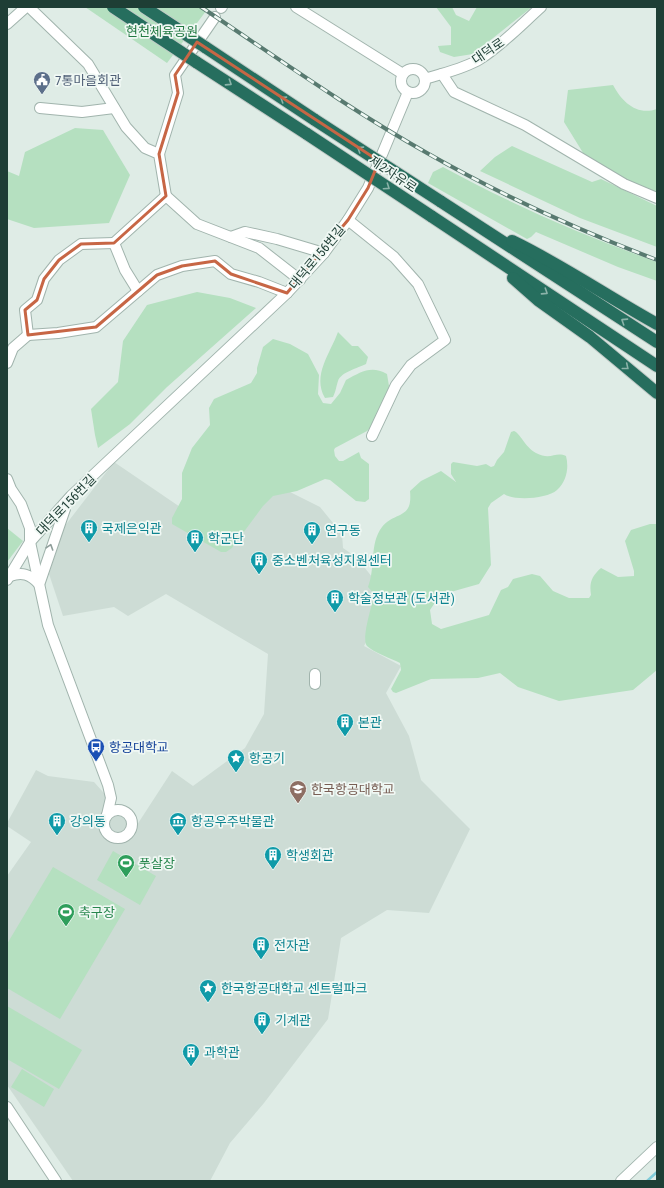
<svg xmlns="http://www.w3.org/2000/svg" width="664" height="1188" font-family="'Roboto Condensed','Noto Sans KR',sans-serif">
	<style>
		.built { fill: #cddcd5 }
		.green { fill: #b5e0c0 }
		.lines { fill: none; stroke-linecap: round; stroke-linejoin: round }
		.stream { stroke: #80ccd9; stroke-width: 2.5 }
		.minor-casing { stroke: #a1b4ad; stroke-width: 12 }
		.highway-casing { stroke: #c0c9c6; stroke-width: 14 }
		.minor { stroke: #fff; stroke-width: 10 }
		.highway { stroke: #266e5e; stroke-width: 12 }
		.rail-casing { stroke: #587a70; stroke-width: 4 }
		.rail { stroke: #f0f8f4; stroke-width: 2.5; stroke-dasharray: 8; stroke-linecap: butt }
		.highway-bridge-casing { stroke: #c0c9c6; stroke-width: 14; stroke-linecap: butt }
		.highway-bridge { stroke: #266e5e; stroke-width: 12 }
		.oneway { stroke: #8bb3a9 }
		.oneway2 { stroke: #8e9e9a }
		.marked { fill: none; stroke: #c76645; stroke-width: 3; stroke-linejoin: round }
		.labels { text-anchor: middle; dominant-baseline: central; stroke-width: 3.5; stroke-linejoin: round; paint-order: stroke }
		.park-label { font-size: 13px; fill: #237a43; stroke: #f0f8f4 }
		.street-label { font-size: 13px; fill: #1e3e35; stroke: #f0f8f4 }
		.service-label { font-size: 13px; fill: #4e5e75; stroke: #f0f8f4; text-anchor: start }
		.culture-label { font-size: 13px; fill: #0d838f; stroke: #f0f8f4; text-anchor: start }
		.transit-label { font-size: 13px; fill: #164399; stroke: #f0f8f4; text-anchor: start }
		.education-label { font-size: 13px; fill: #785e54; stroke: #f0f8f4; text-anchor: start }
		.leisure-label { font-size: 13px; fill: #27864d; stroke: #f0f8f4; text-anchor: start }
	</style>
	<rect width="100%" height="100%" fill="#dfece6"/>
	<!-- built -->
	<polygon class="built" points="114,462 233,543 276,485 320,507 342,534 343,548 356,557 389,598 364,646 401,666 386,693 409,736 421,780 470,829 429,913 387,910 341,938 328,1019 264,1103 230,1143 210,1181 73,1181 7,1085 7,876 31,842 7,826 7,823 36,770 48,776 94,782 135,828 172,771 193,786 245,748 264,714 268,654 166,594 128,616 114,607 63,616 49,574 64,527"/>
	<!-- green -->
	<g class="green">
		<polygon points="85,7 209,7 167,63"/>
		<polygon points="436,7 452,7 456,15 469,21 477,7 532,7 473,54 454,57 440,52 438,46 451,45 451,27"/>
		<path d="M 613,85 C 622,102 637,116 657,109 L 657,193 L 623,180 L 585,156 L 564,122 L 568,90 Z"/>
		<polygon points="75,128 103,130 130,175 109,223 34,228 7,219 7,171 19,176 25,152"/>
		<polygon points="512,146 592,182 601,179 657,206 657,247 580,218 480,171 495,157"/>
		<path d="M 443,167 C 511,204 584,236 657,262 L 657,281 L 618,267 L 536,232 L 531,237 L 527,239 L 428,183 L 433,172 Z"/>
		<polygon points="197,292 230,298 256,308 167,387 130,424 98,448 95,435 91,409 118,382 123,341 147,305"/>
		<path d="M 338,332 L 352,346 L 358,346 L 368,357 L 366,364 C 358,368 341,372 338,381 C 336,387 336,391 333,397 L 325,398 C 312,375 330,354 338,332 Z"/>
		<path d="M 273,339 L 290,344 L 308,354 L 319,375 L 318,394 L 323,403 L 331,404 L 340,393 L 346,380 C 361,372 371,365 387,374 L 389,386 L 387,397 L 373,425 L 367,431 L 335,448 L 334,450 L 335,456 L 339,461 L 343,461 L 359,452 L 361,458 L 369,464 L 369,499 L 365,502 L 356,501 L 330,480 L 325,479 L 297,491 L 273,496 L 263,506 L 232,548 L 226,552 L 221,552 L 172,524 L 172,518 L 182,499 L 182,473 L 192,448 L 210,425 L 209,408 L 214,399 L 251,383 L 257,373 L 257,368 L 263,347 Z"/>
		<path d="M 514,431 C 520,433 525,447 536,453 C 551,461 555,451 566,456 C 569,467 567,481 557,490 C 547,499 514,501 504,494 L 491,503 L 488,508 L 491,565 L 479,584 L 440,595 L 430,610 L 432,624 L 441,629 L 489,615 L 501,590 L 508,587 L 513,579 L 532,574 L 540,576 L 553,591 L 569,598 L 589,598 L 591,595 C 589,582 592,576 601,568 L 618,577 L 634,576 L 634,571 L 625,541 L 631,530 L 650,524 L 657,524 L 657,670 L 633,690 L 559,701 L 518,687 L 500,673 L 478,678 L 431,679 L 396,693 L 393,692 L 391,689 L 401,670 L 400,663 C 392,659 373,652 367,646 C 361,640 372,603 375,595 L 368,587 C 376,567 369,544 382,527 C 395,511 413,520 410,491 L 421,481 L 441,471 L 456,482 L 451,474 L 451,464 L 453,462 L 477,466 L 486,464 L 491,467 L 494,466 L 497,460 L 504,452 L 511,432 Z"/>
		<polygon points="7,528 23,541 7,562"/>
		<polygon points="113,851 156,876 140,905 97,880"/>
		<polygon points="53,867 125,909 60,1019 7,988 7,944"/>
		<polygon points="7,1006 82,1050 59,1089 7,1059"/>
		<polygon points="22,1069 54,1089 44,1107 11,1087"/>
	</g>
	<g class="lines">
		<!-- stream -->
		<polyline class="stream" points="647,1181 657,1172"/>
		<defs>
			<g id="minor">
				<polyline points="29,7 88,64 126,127 145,148 159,154 166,196"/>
				<polyline points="296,7 403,74"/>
				<polyline points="221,8 222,7"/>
				<polyline points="7,24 26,7"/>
				<circle cx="413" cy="81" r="12"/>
				<polyline points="442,74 454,92 525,125 624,184 657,198"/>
				<path d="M 425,79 C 443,73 464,69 480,59 C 502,45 521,25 541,7"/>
				<polyline points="40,108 82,112 114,108"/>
				<polyline points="159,154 178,93 175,75 215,17"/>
				<polyline points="348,220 394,257 418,284 445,340 411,365 396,385 372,436"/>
				<polyline points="231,237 245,232 277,239 324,253"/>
				<polyline points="114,243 166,196 197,224 259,248 300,280"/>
				<polyline points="114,243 125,270 138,291"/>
				<polyline points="28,335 58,333 96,327 157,275 182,266 215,261 231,274 259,282 287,293"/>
				<polyline points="28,335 25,310 37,300 44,279 59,260 81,244 114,243"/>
				<polyline points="7,363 13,348 28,335"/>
				<polyline points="7,479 11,489 21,504 30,528 30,542 48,625 108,785 111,798 107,815"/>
				<path d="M 10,576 C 22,572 30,574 39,584"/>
				<polyline points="7,580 30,542 71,496 287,293 324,253 348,220 368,188 408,92"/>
				<polyline points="40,582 65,509"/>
				<polyline points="315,674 315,684"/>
				<circle cx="118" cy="824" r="14"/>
				<polyline points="7,1107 56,1181"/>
				<polyline points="621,1181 657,1147"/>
			</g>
			<g id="highway">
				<polyline points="205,47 315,120"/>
				<polyline points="196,62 307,134"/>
				<polyline points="440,201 657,342"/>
				<polyline points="431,216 657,366"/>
				<path d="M 512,241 C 562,265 608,297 657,324"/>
				<polyline points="513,278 538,300 590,337 657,393"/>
			</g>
		</defs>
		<!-- minor casing -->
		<use href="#minor" class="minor-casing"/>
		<!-- highway casing -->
		<use href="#highway" class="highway-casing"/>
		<!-- minor -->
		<use href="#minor" class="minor"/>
		<!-- highway -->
		<use href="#highway" class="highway"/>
		<defs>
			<path id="rail" d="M 201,7 C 276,57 349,109 427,153 C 501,195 578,230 657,260"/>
		</defs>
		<!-- rail casing -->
		<use href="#rail" class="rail-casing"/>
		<!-- rail -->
		<use href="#rail" class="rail"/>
		<defs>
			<g id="highway-bridge">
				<polyline points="113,7 196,62"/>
				<polyline points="144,7 205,47"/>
				<polyline points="315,120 440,201"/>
				<polyline points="307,134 431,216"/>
			</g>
		</defs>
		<!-- highway-bridge casing -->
		<use href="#highway-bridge" class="highway-bridge-casing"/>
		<!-- highway-bridge -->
		<use href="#highway-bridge" class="highway-bridge"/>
	</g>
	<!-- one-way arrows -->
	<defs><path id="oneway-chevron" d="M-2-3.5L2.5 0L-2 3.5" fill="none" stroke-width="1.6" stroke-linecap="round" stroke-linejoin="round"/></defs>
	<g class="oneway">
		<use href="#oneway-chevron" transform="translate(229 83) rotate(33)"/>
		<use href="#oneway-chevron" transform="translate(283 99) rotate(-147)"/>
		<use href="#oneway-chevron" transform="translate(360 149) rotate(-147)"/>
		<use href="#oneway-chevron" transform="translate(387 187) rotate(34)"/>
		<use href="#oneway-chevron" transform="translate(545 292) rotate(33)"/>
		<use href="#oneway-chevron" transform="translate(624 321) rotate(-147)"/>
		<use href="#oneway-chevron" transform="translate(626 367) rotate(39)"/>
	</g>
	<use class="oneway2" href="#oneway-chevron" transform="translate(50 547) rotate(-72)"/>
	<!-- marked area -->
	<path class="marked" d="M 197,42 L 379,161 L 368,188 L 348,220 L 287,293 L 231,274 L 215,261 L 182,266 L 157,275 L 96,327 L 28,335 L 25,310 L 37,300 L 44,279 L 59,260 L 81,244 L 114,243 L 166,196 L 159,154 L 178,93 L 175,75 Z"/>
	<!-- icons -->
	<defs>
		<symbol id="civic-pin" viewBox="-11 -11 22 30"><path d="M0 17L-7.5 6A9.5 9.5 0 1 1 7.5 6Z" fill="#5c6f8a" stroke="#f0f8f4"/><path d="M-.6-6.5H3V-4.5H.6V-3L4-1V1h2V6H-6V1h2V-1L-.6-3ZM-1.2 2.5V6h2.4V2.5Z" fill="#fff"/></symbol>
		<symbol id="building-pin" viewBox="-11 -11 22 30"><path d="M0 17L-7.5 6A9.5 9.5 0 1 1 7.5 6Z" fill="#0f9aa8" stroke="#f0f8f4"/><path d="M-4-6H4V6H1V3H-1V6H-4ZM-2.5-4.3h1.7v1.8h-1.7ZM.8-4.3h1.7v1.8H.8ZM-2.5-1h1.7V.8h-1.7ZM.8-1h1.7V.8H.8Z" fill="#fff"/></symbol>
		<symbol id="bus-pin" viewBox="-11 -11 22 30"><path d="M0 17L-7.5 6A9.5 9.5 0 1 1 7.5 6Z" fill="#1a4fb4" stroke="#f0f8f4"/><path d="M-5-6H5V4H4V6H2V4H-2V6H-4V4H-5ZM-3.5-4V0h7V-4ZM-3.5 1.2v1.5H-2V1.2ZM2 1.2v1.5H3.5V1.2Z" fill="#fff"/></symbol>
		<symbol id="sight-pin" viewBox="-11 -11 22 30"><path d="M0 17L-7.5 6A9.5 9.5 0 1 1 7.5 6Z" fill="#0f9aa8" stroke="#f0f8f4"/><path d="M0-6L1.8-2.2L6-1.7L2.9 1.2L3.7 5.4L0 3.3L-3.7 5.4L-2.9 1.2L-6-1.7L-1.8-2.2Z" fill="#fff"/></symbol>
		<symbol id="university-pin" viewBox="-11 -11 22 30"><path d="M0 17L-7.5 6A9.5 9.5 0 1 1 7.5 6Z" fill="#8d6e63" stroke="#f0f8f4"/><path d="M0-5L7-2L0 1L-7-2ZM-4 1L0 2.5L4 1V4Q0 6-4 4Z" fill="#fff"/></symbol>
		<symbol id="museum-pin" viewBox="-11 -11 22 30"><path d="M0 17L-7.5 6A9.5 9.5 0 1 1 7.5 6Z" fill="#0f9aa8" stroke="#f0f8f4"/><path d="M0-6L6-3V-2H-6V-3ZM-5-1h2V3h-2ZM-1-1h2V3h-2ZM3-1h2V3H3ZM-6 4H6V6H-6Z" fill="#fff"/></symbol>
		<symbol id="stadium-pin" viewBox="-11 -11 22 30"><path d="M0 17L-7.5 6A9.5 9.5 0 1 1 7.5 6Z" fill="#2e9e5b" stroke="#f0f8f4"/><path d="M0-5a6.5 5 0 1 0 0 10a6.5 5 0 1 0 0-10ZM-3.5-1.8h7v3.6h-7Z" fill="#fff"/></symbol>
	</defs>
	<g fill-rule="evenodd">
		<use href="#civic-pin" x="32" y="70" width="20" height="27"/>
		<use href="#building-pin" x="79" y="518" width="20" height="27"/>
		<use href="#building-pin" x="302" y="520" width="20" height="27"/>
		<use href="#building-pin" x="185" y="528" width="20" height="27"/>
		<use href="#building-pin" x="249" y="550" width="20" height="27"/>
		<use href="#building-pin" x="325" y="588" width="20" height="27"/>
		<use href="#building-pin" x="335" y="712" width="20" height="27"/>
		<use href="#bus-pin" x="86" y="737" width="20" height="27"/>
		<use href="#sight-pin" x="226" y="748" width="20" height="27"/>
		<use href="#university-pin" x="288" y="779" width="20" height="27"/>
		<use href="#building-pin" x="47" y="811" width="20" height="27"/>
		<use href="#museum-pin" x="168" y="811" width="20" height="27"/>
		<use href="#building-pin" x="263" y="845" width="20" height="27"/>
		<use href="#stadium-pin" x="116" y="853" width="20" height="27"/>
		<use href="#stadium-pin" x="56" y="902" width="20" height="27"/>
		<use href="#building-pin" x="251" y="935" width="20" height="27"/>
		<use href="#sight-pin" x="198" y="978" width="20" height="27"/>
		<use href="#building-pin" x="252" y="1010" width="20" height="27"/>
		<use href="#building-pin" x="181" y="1042" width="20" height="27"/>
	</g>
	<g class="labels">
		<!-- park labels -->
		<g class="park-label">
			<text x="162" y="31">현천체육공원</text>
		</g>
		<!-- street labels -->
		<g class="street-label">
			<text transform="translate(488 51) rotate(-34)">대덕로</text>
			<text transform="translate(393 174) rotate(34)">제2자유로</text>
			<text transform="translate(317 257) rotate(-50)">대덕로156번길</text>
			<text transform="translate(66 505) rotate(-46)">대덕로156번길</text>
		</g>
		<!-- service labels -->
		<g class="service-label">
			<text x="55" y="80">7통마을회관</text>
		</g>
		<!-- culture labels -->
		<g class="culture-label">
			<text x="102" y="528">국제은익관</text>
			<text x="325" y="530">연구동</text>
			<text x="208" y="538">학군단</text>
			<text x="272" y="560">중소벤처육성지원센터</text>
			<text x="348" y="598">학술정보관 (도서관)</text>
			<text x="358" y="722">본관</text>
			<text x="249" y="758">항공기</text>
			<text x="70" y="821">강의동</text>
			<text x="191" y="821">항공우주박물관</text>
			<text x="286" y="855">학생회관</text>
			<text x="274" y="945">전자관</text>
			<text x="221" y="988">한국항공대학교 센트럴파크</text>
			<text x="275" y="1020">기계관</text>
			<text x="204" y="1052">과학관</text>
		</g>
		<!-- transit labels -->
		<g class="transit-label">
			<text x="109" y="747">항공대학교</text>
		</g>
		<!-- education labels -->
		<g class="education-label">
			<text x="311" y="789">한국항공대학교</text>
		</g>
		<!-- leisure labels -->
		<g class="leisure-label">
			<text x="139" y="863">풋살장</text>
			<text x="79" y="912">축구장</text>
		</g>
	</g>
	<!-- border -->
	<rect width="664" height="1188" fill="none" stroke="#1e3e35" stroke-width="16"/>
</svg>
